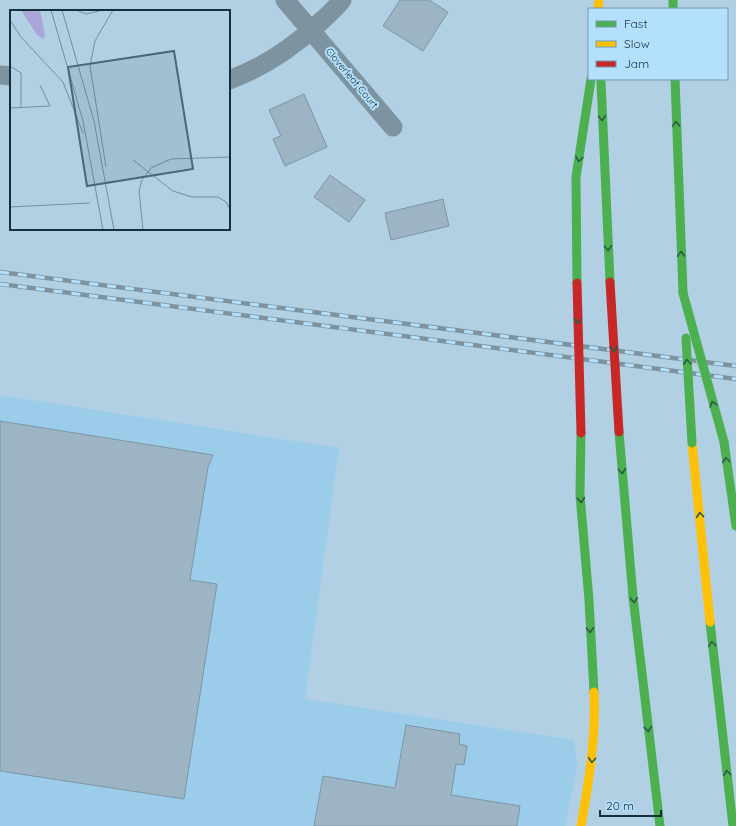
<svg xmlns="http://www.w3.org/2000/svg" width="736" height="826" font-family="Quicksand,sans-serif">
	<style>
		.built { fill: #9bcdeb }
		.building { fill: #9cb4c3; stroke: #7d95a4 }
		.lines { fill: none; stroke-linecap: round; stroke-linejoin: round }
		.street { stroke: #7d93a0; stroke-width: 19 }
		.fast { stroke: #4caf50; stroke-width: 9 }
		.slow { stroke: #ffc107; stroke-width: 9 }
		.rail-casing { stroke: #7e93a0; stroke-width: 4.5 }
		.rail { stroke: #b3e0fd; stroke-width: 3; stroke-dasharray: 9; stroke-linecap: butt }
		.fast-bridge { stroke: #4caf50; stroke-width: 9 }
		.jam-bridge { stroke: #c62828; stroke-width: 9 }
		.oneway { stroke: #2a5b43 }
		.labels { text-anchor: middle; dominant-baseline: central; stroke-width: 4; stroke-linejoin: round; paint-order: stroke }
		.street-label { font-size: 10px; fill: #172e3c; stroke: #b3e0fd }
		.inset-road { fill: none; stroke: #738fa0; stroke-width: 1 }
		.view { fill: #4d6776; fill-opacity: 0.15; stroke: #4d6776; stroke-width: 2 }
		.inset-edge { fill: none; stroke: #172e3c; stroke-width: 2 }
	</style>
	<rect width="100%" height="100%" fill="#b1d0e3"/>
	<!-- built -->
	<polygon class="built" points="0,395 339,448 305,699 574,740 577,768 565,826 0,826"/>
	<!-- building -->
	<g class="building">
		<polygon points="400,0 429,0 448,12 423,51 383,26"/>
		<polygon points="304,94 327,147 285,166 273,139 281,136 269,110"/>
		<polygon points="330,175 365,200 349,222 314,197"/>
		<polygon points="443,199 449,226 391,240 385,213"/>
		<polygon points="0,421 213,455 208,467 190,580 217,584 184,799 0,771"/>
		<polygon points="406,725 460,734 459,744 467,746 464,765 456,764 451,795 520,806 517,826 314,826 323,776 395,788"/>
	</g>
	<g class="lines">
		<!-- street -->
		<g class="street">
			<polyline points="285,0 393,127"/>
			<polyline points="0,75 11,76"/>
			<path d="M 229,80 C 264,67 291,49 318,24 C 326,17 335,9 342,0"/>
		</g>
		<!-- fast -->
		<g class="fast">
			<polyline points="673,0 673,9"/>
			<polyline points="675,79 683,293"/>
			<polyline points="601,82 610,282"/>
			<polyline points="577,283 576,177 591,79"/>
			<polyline points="619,432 633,597 660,826"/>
			<polyline points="581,433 580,495 589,600 594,692"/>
			<polyline points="724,442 736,526"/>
			<polyline points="710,622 733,826"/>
		</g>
		<!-- slow -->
		<g class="slow">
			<polyline points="598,9 599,0"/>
			<polyline points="692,443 710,622"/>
			<path d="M 581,826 C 589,781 596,738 594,692"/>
		</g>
		<defs>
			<g id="rail">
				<polyline points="0,272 736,366"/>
				<polyline points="0,284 736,379"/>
			</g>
		</defs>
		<!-- rail casing -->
		<use href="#rail" class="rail-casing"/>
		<!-- rail -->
		<use href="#rail" class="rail"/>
		<!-- fast-bridge -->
		<g class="fast-bridge">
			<polyline points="683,293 724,442"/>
			<polyline points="686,338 692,443"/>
		</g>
		<!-- jam-bridge -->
		<g class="jam-bridge">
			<polyline points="610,282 619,432"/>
			<polyline points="577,283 581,433"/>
		</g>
	</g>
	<!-- one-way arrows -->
	<defs><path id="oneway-chevron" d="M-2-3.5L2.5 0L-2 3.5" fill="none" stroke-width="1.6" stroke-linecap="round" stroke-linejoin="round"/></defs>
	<g class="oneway">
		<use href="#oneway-chevron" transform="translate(602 118) rotate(87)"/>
		<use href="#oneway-chevron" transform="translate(676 124) rotate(-92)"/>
		<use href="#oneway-chevron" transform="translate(579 159) rotate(99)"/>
		<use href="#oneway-chevron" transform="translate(608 248) rotate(87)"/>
		<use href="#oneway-chevron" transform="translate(681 254) rotate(-92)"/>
		<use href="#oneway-chevron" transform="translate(578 321) rotate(88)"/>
		<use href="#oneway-chevron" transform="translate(614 349) rotate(87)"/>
		<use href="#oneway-chevron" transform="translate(687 362) rotate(-94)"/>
		<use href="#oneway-chevron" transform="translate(713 404) rotate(-106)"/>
		<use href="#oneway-chevron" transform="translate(726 460) rotate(-98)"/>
		<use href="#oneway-chevron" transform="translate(622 471) rotate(85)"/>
		<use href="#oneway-chevron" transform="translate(581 500) rotate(86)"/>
		<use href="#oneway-chevron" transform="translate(700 515) rotate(-95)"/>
		<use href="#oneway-chevron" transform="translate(634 600) rotate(84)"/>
		<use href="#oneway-chevron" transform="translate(590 630) rotate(87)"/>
		<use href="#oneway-chevron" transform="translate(712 644) rotate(-96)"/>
		<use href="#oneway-chevron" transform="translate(648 729) rotate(84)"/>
		<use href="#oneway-chevron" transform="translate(592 760) rotate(95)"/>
		<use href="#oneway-chevron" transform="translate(727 773) rotate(-97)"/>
	</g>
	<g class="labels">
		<!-- street labels -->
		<g class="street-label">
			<text transform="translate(352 78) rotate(50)">Cloverleaf Court</text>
		</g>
	</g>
	<!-- overview -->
	<g transform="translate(10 10)">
		<rect width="220" height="220" fill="#b1d0e3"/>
		<path d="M 11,0 L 30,0 L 35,25 L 33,29 L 27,25 Z" fill="#a9a5db"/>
		<path class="inset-road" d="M 41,0 L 73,111 L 93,220M 52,0 L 84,111 L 104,220M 66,0 L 76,4 L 93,0M 0,10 L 11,27 L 53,72 L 73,123M 0,56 L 11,63 L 11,98M 0,98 L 40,96 L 30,75M 123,150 L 163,181 L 182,187 L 208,187 L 216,192 L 220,199M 96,157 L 80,56 L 85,31 L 103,0M 0,197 L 80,193M 133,220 L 129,181 L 132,170 L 141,158 L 161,149 L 220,147"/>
		<path class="view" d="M 164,41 L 183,159 L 77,176 L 58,57 Z"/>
		<rect width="220" height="220" class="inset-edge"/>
	</g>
	<!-- legend -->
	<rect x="588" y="8" width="140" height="72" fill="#b3e0fd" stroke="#7599b0"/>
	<rect x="596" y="21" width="20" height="6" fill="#4caf50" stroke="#7599b0"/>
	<text x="624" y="28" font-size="12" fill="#172e3c">Fast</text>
	<rect x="596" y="41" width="20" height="6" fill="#ffc107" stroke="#7599b0"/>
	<text x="624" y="48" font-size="12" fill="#172e3c">Slow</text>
	<rect x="596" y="61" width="20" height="6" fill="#c62828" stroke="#7599b0"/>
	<text x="624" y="68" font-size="12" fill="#172e3c">Jam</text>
	<!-- scale -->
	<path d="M600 810v6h61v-6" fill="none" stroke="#172e3c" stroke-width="2"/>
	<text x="606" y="810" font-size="12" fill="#172e3c" stroke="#b3e0fd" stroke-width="3" paint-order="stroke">20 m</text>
</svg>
